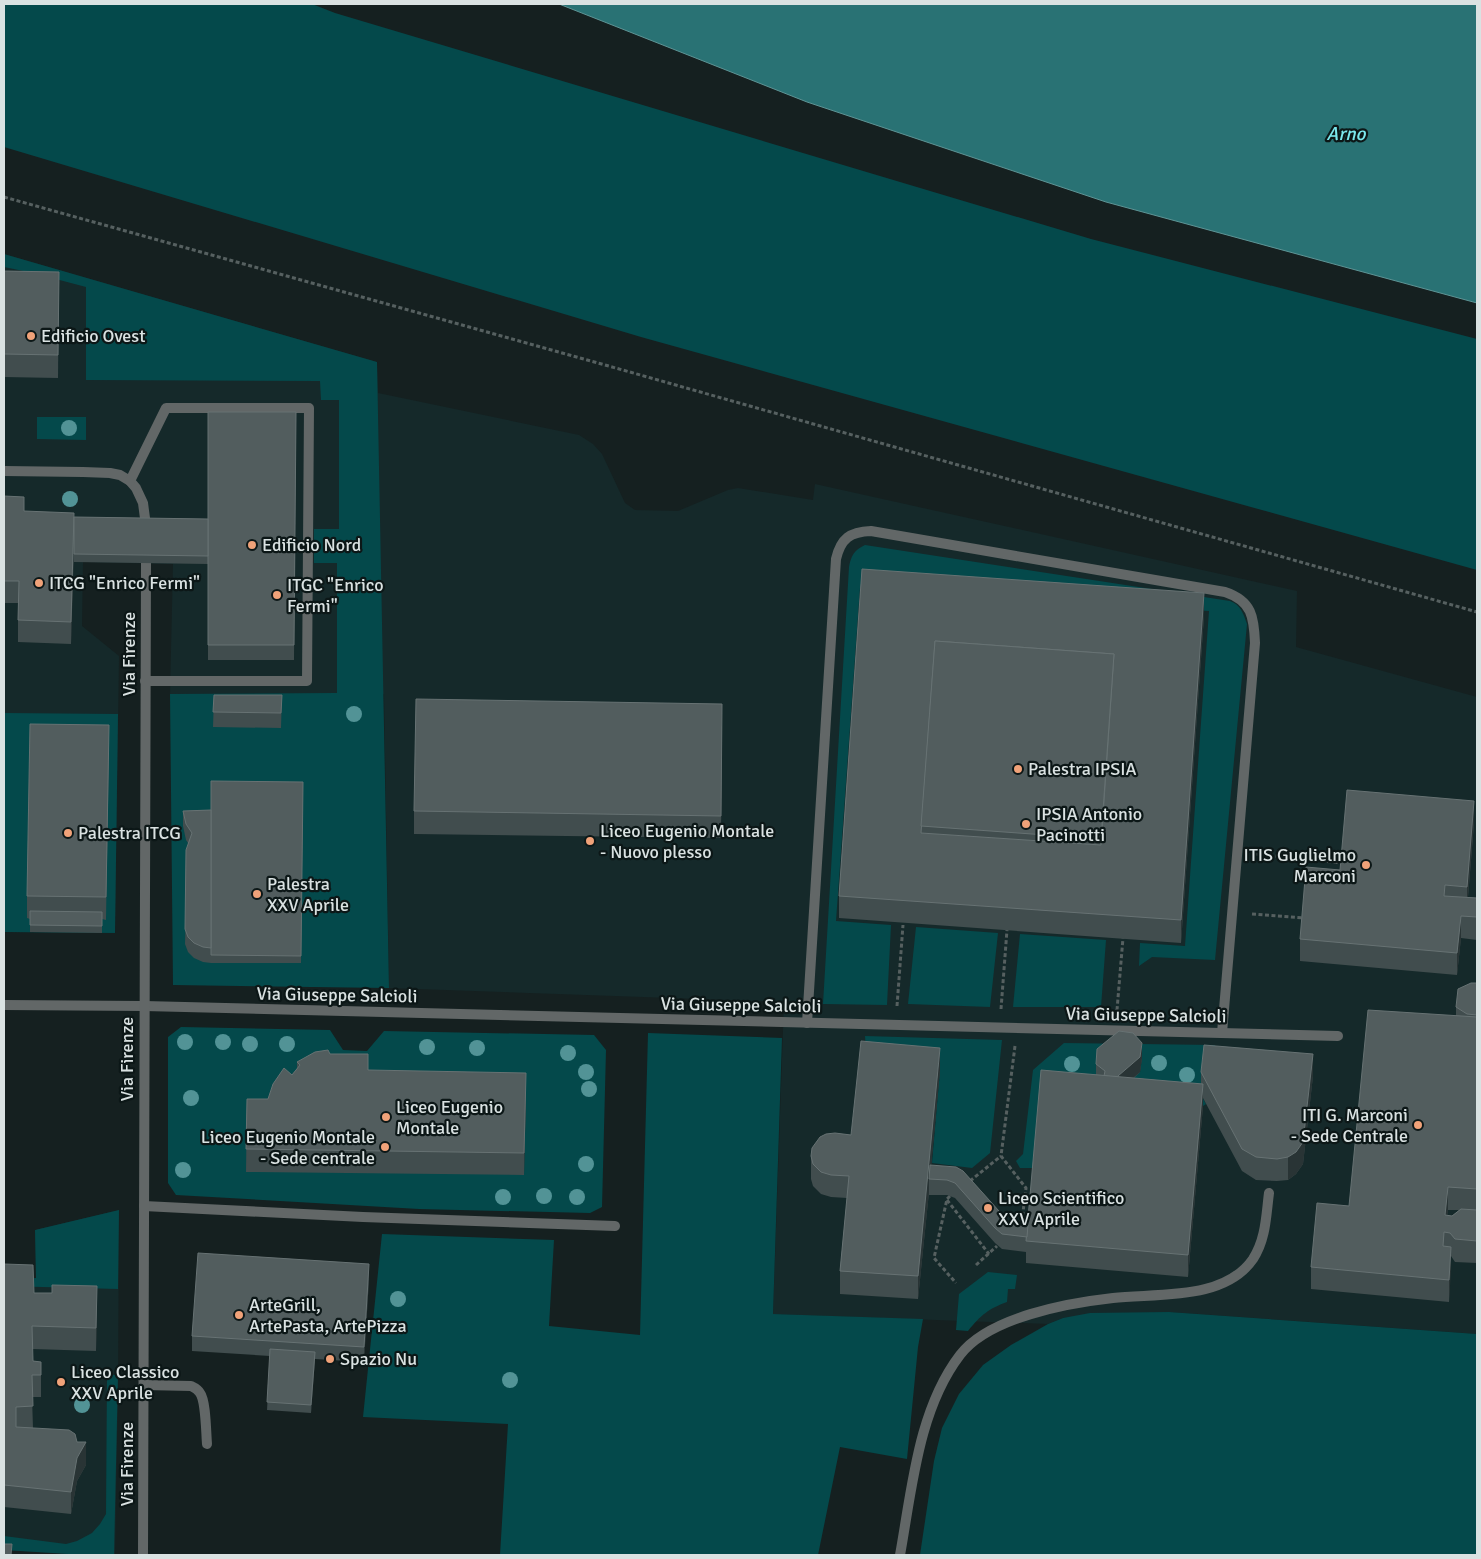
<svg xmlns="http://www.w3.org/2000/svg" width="1481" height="1559" font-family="Signika,sans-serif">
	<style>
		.built { fill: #15292a }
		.green { fill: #04494b }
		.water { fill: #297274; stroke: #5e9495 }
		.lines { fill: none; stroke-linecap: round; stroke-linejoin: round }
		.path { stroke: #566060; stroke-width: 3; stroke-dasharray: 4 2.5; stroke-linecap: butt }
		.service { stroke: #626767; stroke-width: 10 }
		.pedestrian { stroke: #626767; stroke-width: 10 }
		.minor { stroke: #626767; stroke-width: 10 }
		.tree { fill: #529396 }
		.wall { fill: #414d4e; fill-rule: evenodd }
		.shaded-wall { fill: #293435 }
		.building { fill: #525d5e; stroke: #677273; fill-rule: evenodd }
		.poi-dot { fill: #f0a279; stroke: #0c1717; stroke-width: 2 }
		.labels { text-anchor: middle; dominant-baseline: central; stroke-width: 4.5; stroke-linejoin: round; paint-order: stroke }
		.poi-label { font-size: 18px; fill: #dae2e2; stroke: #0c1717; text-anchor: start }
		.street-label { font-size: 18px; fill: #dae2e2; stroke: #0c1717 }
		.water-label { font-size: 19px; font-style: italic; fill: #7be8ed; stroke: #0c1717 }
	</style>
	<rect width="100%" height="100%" fill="#152020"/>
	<!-- built -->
	<g class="built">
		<polygon points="4,254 377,362 378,393 579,435 593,444 602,454 625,503 635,510 678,511 728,490 738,488 813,500 815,484 1297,591 1296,647 1477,697 1477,1334 1169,1312 1063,1318 1048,1324 773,1314 784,1002 389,988 384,694 170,694 173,564 83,562 82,626 119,656 115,933 4,932"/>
		<polygon points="119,1210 118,1389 115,1555 84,1555 4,1550 4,1279 36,1278 35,1230"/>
	</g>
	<!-- green -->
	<g class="green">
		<polygon points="4,4 312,4 335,13 1091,239 1477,339 1477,570 641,337 4,147"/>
		<polygon points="4,254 377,362 389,988 173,985 170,694 337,693 337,563 314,563 314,529 339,529 339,400 321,400 320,381 86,380 86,287 33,273 4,267"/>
		<polygon points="37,417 86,417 86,440 37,439"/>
		<path d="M 865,545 L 1230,601 C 1241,605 1243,613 1247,624 L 1215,960 L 1152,957 L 1139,966 L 1140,943 L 1185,946 L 1209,611 L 860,588 L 836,921 L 891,925 L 887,1005 L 823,1004 L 849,567 C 851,556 854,550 865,545 Z"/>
		<polygon points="4,713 118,714 115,933 4,932"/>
		<polygon points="916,927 998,933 990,1007 908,1004"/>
		<polygon points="1020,934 1106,940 1101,1007 1013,1007"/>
		<polygon points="181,1027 330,1030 343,1050 367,1051 384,1031 594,1035 606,1050 602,1207 590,1213 419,1209 176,1195 168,1183 168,1037"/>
		<polygon points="648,1033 782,1038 773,1314 923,1319 918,1347 907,1459 840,1447 818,1555 500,1555 508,1424 363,1417 382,1234 554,1240 549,1326 640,1335"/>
		<polygon points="865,1036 1002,1040 990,1153 972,1168 932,1163 940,1070 866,1050"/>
		<polygon points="1064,1043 1215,1045 1213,1068 1201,1095 1206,1104 1203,1106 1118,1099 1118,1091 1140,1072 1142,1058 1133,1048 1096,1079 1035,1168 1020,1168 1016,1161 1023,1154 1033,1070"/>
		<polygon points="119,1210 118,1289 4,1286 4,1279 36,1278 35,1230"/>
		<path d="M 988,1272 L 1017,1275 L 1015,1289 L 1008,1289 L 1007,1302 C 988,1309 981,1315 968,1331 L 956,1330 L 959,1294 Z"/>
		<polygon points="1169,1312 1477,1334 1477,1555 920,1555 934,1461 942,1428 959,1394 983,1365 1011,1345 1048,1324 1063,1318 1090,1313"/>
		<polygon points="107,1375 118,1375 114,1555 84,1555 4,1550 4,1536 66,1544 77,1541 92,1533 100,1524 106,1514"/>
	</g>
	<!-- water -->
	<polygon class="water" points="559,4 1477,4 1477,303 1106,202 807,102"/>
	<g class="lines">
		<!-- path -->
		<g class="path">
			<polyline points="4,197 598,363 1477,612"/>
			<polyline points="1256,854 1342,863"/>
			<polyline points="1252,914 1304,918"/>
			<polyline points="897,1006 903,925"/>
			<polyline points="1001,1009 1007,930"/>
			<polyline points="1117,1010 1123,938"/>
			<polyline points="1015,1046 1001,1156 1026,1188 1022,1220 1017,1226"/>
			<polyline points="970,1181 1001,1156"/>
			<polyline points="950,1196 947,1199 934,1258 956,1283"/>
			<polyline points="947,1200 989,1254"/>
			<polyline points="976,1265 997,1246"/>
		</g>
		<!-- service -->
		<g class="service">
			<polyline points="4,471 83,472 110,473 120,475 130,481 136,488 143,503 146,526"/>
			<polyline points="130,481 166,408 309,408 307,681 145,681"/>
			<path d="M 807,1023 L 836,559 C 841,538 850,532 871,531 L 1225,592 C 1252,601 1254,617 1255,643 L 1222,1033"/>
			<polyline points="144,1206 363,1217 615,1226"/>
			<path d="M 144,1385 L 191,1386 C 195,1388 198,1389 200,1393 C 206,1401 206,1433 207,1444"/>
			<path d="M 900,1555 C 912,1489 918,1410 960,1355 C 989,1317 1068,1303 1113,1298 C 1157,1293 1224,1301 1253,1259 C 1266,1239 1266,1216 1269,1193"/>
		</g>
		<!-- pedestrian -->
		<polyline class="pedestrian" points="4,1005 144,1006"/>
		<!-- minor -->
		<g class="minor">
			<polyline points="144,1006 1338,1036"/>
			<polyline points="143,1555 146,563"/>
		</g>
	</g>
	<!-- trees -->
	<g class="tree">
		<circle cx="69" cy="428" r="8"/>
		<circle cx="70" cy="499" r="8"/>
		<circle cx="354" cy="714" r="8"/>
		<circle cx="185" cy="1042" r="8"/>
		<circle cx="223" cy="1042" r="8"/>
		<circle cx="250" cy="1044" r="8"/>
		<circle cx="287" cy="1044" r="8"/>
		<circle cx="427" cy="1047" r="8"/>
		<circle cx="477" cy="1048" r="8"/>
		<circle cx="568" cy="1053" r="8"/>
		<circle cx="1159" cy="1063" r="8"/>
		<circle cx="1072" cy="1064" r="8"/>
		<circle cx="586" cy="1072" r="8"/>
		<circle cx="1187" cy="1075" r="8"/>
		<circle cx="589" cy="1089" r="8"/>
		<circle cx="191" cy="1098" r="8"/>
		<circle cx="586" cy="1164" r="8"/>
		<circle cx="183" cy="1170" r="8"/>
		<circle cx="544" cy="1196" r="8"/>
		<circle cx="503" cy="1197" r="8"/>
		<circle cx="577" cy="1197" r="8"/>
		<circle cx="398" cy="1299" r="8"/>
		<circle cx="510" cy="1380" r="8"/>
		<circle cx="82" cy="1405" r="8"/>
	</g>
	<!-- wall -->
	<g class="wall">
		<polygon points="4,271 59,272 58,378 4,377"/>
		<polygon points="296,412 294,660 208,660 208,564 74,562 74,546 71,644 18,642 18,603 4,603 4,496 24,511 74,517 208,519"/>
		<polygon points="862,569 1204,616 1181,943 839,918 839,896"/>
		<polygon points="214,695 282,695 281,728 213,727"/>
		<polygon points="722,726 721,838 414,834 414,811"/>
		<polygon points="109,748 106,920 102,919 102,933 30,932 30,919 27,918 27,896"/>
		<polygon points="303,782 301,963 211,963 203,962 194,958 188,952 185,944 188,843 186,840 183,826 183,811 211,810"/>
		<polygon points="1474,823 1468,897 1477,898 1477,940 1461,938 1457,975 1300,961 1300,939 1340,870"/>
		<path d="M 1477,983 L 1477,1263 L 1455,1262 L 1451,1256 L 1449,1302 L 1311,1289 L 1311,1267 L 1349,1206 L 1456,1016 L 1456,1007 ZM 1448,1210 L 1459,1210 L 1452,1216 L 1447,1215 Z"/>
		<polygon points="330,1054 368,1070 526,1095 524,1175 246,1172 247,1099 268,1099 297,1069 297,1062"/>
		<polygon points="1142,1058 1140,1072 1134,1078 1201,1084 1201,1072 1313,1076 1303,1164 1296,1174 1288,1180 1277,1181 1256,1180 1242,1171 1203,1098 1203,1106 1188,1277 1026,1263 1026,1252 1002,1249 995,1243 955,1198 947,1195 929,1195 929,1192 918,1299 840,1294 840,1271 847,1198 831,1197 821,1194 813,1186 811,1179 811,1156 851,1135 940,1070 931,1165 1011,1224 1028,1225 1096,1075 1096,1064"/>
		<polygon points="4,1264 34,1293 97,1309 96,1351 32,1349 33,1361 41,1362 41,1397 32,1397 33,1428 86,1465 77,1481 71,1514 4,1507"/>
		<polygon points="369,1279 364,1362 315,1359 311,1413 267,1410 270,1356 192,1351 192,1336"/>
	</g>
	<!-- shaded-wall -->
	<g class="shaded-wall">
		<polygon points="74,513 74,535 71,644 71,622"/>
		<polygon points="1204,593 1204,616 1181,943 1181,920"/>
		<polygon points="1474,801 1474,823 1467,909 1467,887"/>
		<polygon points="1461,916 1461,938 1457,975 1457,953"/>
		<polygon points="1142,1043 1142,1058 1140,1072 1118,1091 1118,1076"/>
		<polygon points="940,1048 940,1070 930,1179 929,1179 929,1192 918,1299 918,1276"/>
		<polygon points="1313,1054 1313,1076 1303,1164 1296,1174 1288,1180 1288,1157"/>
		<polygon points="526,1073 526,1095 524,1175 524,1153"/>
		<polygon points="1203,1084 1203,1106 1188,1277 1188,1255"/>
		<polygon points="1448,1187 1448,1210 1446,1232 1445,1215"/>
		<polygon points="1451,1247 1451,1270 1449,1302 1449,1280"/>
		<polygon points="369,1264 369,1279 364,1362 364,1347"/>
		<polygon points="97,1286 97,1309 96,1351 96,1328"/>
		<polygon points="315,1352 315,1360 311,1413 311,1405"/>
		<polygon points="86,1442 86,1465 77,1481 71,1514 71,1492 77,1458"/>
	</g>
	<!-- building -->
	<g class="building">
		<polygon points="4,271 59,272 58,355 4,354"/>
		<polygon points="208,412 296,412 294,645 208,645"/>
		<polygon points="4,496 24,497 24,511 74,513 71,622 18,620 19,581 4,581"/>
		<polygon points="74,517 208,519 208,556 74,554"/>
		<path d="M 862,569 L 1204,593 L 1181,920 L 839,896 ZM 935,641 L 1114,654 L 1101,845 L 921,833 Z"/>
		<polygon points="935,641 1114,654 1101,839 921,826"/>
		<polygon points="214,695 282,695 281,713 213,712"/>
		<polygon points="416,699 722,704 721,816 414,811"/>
		<polygon points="30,724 109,725 106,897 27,896"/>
		<polygon points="211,781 303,782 301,956 211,955"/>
		<polygon points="1347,790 1474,801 1467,887 1445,885 1444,896 1477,898 1477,917 1461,916 1457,953 1300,939 1306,867 1340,870"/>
		<polygon points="211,810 211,948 203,947 194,943 188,937 185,929 186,850 192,833 186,824 183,811"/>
		<polygon points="30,911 102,912 102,926 30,925"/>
		<polygon points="1471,983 1477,983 1477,1015 1467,1014 1456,1007 1458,989"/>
		<polygon points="1368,1010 1477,1017 1477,1189 1448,1187 1445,1215 1452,1216 1461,1209 1477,1210 1477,1241 1455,1239 1450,1233 1444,1232 1443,1246 1451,1247 1449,1280 1311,1267 1317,1203 1349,1206"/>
		<polygon points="1119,1031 1133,1033 1142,1043 1140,1057 1118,1076 1118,1077 1104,1076 1105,1071 1096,1064 1097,1049"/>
		<polygon points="861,1041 940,1048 918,1276 840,1271 849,1176 831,1175 821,1172 813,1164 811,1156 812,1148 820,1137 826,1134 835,1133 851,1135"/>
		<polygon points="1204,1045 1313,1054 1303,1142 1296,1152 1288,1157 1277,1159 1256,1157 1242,1149 1201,1072"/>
		<polygon points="328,1050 330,1054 368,1054 368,1070 526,1073 524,1153 246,1149 247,1099 268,1099 273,1084 284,1068 292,1075 300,1065 297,1062 315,1052"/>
		<polygon points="1041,1070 1203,1084 1188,1255 1026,1241"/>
		<polygon points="930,1165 956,1167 963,1171 1008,1221 1011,1224 1028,1225 1027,1237 1002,1234 995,1228 955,1183 947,1180 929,1179"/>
		<polygon points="198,1253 369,1264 364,1347 192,1336"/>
		<polygon points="4,1264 33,1265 34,1293 52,1293 52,1285 97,1286 96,1328 32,1326 33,1361 41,1362 41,1375 32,1375 33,1406 16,1407 16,1427 69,1430 75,1434 77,1442 86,1442 77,1458 71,1492 4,1485"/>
		<polygon points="270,1349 315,1352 311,1405 267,1402"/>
		<polygon points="4,1544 12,1544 11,1555 4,1555"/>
	</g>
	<!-- markers -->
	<g class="poi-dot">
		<circle cx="31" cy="336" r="5"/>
		<circle cx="252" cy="545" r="5"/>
		<circle cx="39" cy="583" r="5"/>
		<circle cx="277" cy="595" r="5"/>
		<circle cx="1018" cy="769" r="5"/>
		<circle cx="1026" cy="824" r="5"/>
		<circle cx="68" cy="833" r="5"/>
		<circle cx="590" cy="841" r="5"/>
		<circle cx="1366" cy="865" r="5"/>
		<circle cx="257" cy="894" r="5"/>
		<circle cx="386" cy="1117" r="5"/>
		<circle cx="1418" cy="1125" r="5"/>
		<circle cx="385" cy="1147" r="5"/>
		<circle cx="988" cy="1208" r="5"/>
		<circle cx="239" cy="1315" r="5"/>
		<circle cx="330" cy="1359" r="5"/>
		<circle cx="61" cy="1382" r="5"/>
	</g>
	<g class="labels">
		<!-- poi labels -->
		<g class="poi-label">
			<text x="41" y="336">Edificio Ovest</text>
			<text x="262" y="545">Edificio Nord</text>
			<text x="49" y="583">ITCG "Enrico Fermi"</text>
			<text x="287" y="585">ITGC "Enrico<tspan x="287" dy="21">Fermi"</tspan></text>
			<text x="1028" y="769">Palestra IPSIA</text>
			<text x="1036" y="814">IPSIA Antonio<tspan x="1036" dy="21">Pacinotti</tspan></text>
			<text x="600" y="831">Liceo Eugenio Montale<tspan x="600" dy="21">- Nuovo plesso</tspan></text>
			<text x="78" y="833">Palestra ITCG</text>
			<text x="1356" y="855" text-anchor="end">ITIS Guglielmo<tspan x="1356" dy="21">Marconi</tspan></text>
			<text x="267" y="884">Palestra<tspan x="267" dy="21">XXV Aprile</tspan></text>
			<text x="396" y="1107">Liceo Eugenio<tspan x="396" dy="21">Montale</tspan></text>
			<text x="1408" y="1115" text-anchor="end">ITI G. Marconi<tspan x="1408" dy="21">- Sede Centrale</tspan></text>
			<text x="375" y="1137" text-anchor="end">Liceo Eugenio Montale<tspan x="375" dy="21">- Sede centrale</tspan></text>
			<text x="998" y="1198">Liceo Scientifico<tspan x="998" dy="21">XXV Aprile</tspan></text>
			<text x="249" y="1305">ArteGrill,<tspan x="249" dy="21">ArtePasta, ArtePizza</tspan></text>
			<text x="340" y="1359">Spazio Nu</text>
			<text x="71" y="1372">Liceo Classico<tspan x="71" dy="21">XXV Aprile</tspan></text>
		</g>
		<!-- street labels -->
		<g class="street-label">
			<text transform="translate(129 654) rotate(-90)">Via Firenze</text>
			<text transform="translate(337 995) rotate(1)">Via Giuseppe Salcioli</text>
			<text transform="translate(741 1005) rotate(1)">Via Giuseppe Salcioli</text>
			<text transform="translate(1146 1015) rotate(1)">Via Giuseppe Salcioli</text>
			<text transform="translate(127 1059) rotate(-90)">Via Firenze</text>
			<text transform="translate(127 1464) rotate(-90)">Via Firenze</text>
		</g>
		<!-- water labels -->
		<g class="water-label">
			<text x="1346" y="134">Arno</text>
		</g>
	</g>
	<!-- border -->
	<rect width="1481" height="1559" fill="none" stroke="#dae2e2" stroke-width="10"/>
</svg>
